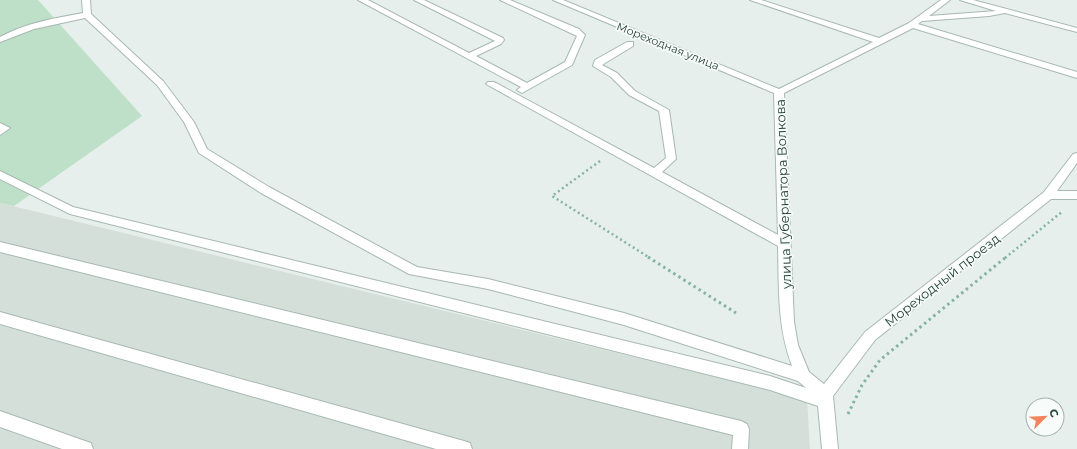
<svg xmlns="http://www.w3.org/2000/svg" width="1077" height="449" font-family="Montserrat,sans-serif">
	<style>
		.built { fill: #d4dfda }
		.green { fill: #bfe0c8 }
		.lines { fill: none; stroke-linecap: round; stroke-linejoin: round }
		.minor-casing { stroke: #a8b8b2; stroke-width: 2 }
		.path-far1 { stroke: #86b3a5; stroke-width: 2.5; stroke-dasharray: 2 3; stroke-linecap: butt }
		.path { stroke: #86b3a5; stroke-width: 3; stroke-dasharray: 2.5 3.5; stroke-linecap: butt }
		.minor { fill: #fff; fill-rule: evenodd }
		.labels { text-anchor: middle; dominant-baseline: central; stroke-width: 3.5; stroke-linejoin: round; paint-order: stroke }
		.far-street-label { font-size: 11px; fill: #24423a; stroke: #f7fbf9 }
		.street-label { font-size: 13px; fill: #24423a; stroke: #f7fbf9 }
	</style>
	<rect width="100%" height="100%" fill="#e6efeb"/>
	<!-- built -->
	<polygon class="built" points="0,203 807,399 810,449 0,449"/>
	<!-- green -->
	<polygon class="green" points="0,0 38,0 142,116 14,206 0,203"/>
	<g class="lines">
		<defs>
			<g id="minor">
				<path d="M 82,0 L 90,0 L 91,14 L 163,81 L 194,122 L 207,149 L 269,187 L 417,267 L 488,279 L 624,313 L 792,366 C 777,326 779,288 778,246 L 486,84 L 488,82 L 494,82 L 654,168 L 666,158 L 659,111 L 629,95 L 611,77 L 593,66 L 595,60 L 627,42 L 633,42 L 633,46 L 602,65 L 617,73 L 635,91 L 669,110 L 676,159 L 662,172 L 778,235 L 774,93 L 553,0 L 563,0 L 779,89 L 873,42 L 750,0 L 761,0 L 879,38 L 909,23 L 941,0 L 950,0 L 929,16 L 996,11 L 960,0 L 973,0 L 1077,28 L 1077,32 L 1005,13 L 989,16 L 922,21 L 918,24 L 1077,72 L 1077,78 L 913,28 L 784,93 L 794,322 L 798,345 L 809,372 L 824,384 L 865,332 L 1044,192 L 1073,154 L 1077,153 L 1077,163 L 1057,191 L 1077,191 L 1077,199 L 1051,199 L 875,340 L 833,396 L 838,449 L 822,449 L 818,406 L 770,390 L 70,214 L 0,179 L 0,171 L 73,207 L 770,376 L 806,388 L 798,381 L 624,325 L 488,289 L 409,274 L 261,193 L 199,153 L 184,122 L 157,85 L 85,18 L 34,29 L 0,42 L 0,37 C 26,23 55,18 83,13 Z"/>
				<polygon points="358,0 368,0 469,53 495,41 414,0 424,0 503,38 504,40 501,44 476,56 527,83 565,62 577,36 500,0 510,0 579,29 585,35 572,65 522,93 517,90 521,87"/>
				<polygon points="0,123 10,128 0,135"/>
				<polygon points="0,242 741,421 747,424 749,429 748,449 732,449 733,435 0,252"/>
				<polygon points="0,312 464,441 470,443 472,449 436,449 0,324"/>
				<polygon points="0,411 85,441 91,443 93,449 62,449 0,427"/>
			</g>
		</defs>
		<!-- minor casing -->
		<use href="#minor" class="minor-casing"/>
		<!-- path-far1 -->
		<g class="path-far1">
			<polyline points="600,161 552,196 650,258"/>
			<polyline points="1005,258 1063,211"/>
		</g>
		<!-- path -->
		<g class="path">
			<polyline points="648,257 736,313"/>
			<polyline points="848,414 862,385 880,360 1006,257"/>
		</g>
		<!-- minor -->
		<use href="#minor" class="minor"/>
	</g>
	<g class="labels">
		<!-- far-street labels -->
		<g class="far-street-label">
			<text transform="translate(668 46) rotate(22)">Мореходная улица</text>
		</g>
		<!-- street labels -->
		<g class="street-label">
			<text transform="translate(783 194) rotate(-92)">улица Губернатора Волкова</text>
			<text transform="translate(942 280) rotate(-38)">Мореходный проезд</text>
		</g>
	</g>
	<!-- north arrow -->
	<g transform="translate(1045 417) rotate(66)"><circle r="19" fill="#f7fbf9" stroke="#a3b1ad"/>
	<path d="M0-3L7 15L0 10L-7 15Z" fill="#f4845f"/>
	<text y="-6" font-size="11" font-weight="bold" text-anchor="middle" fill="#24423a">С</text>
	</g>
</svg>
